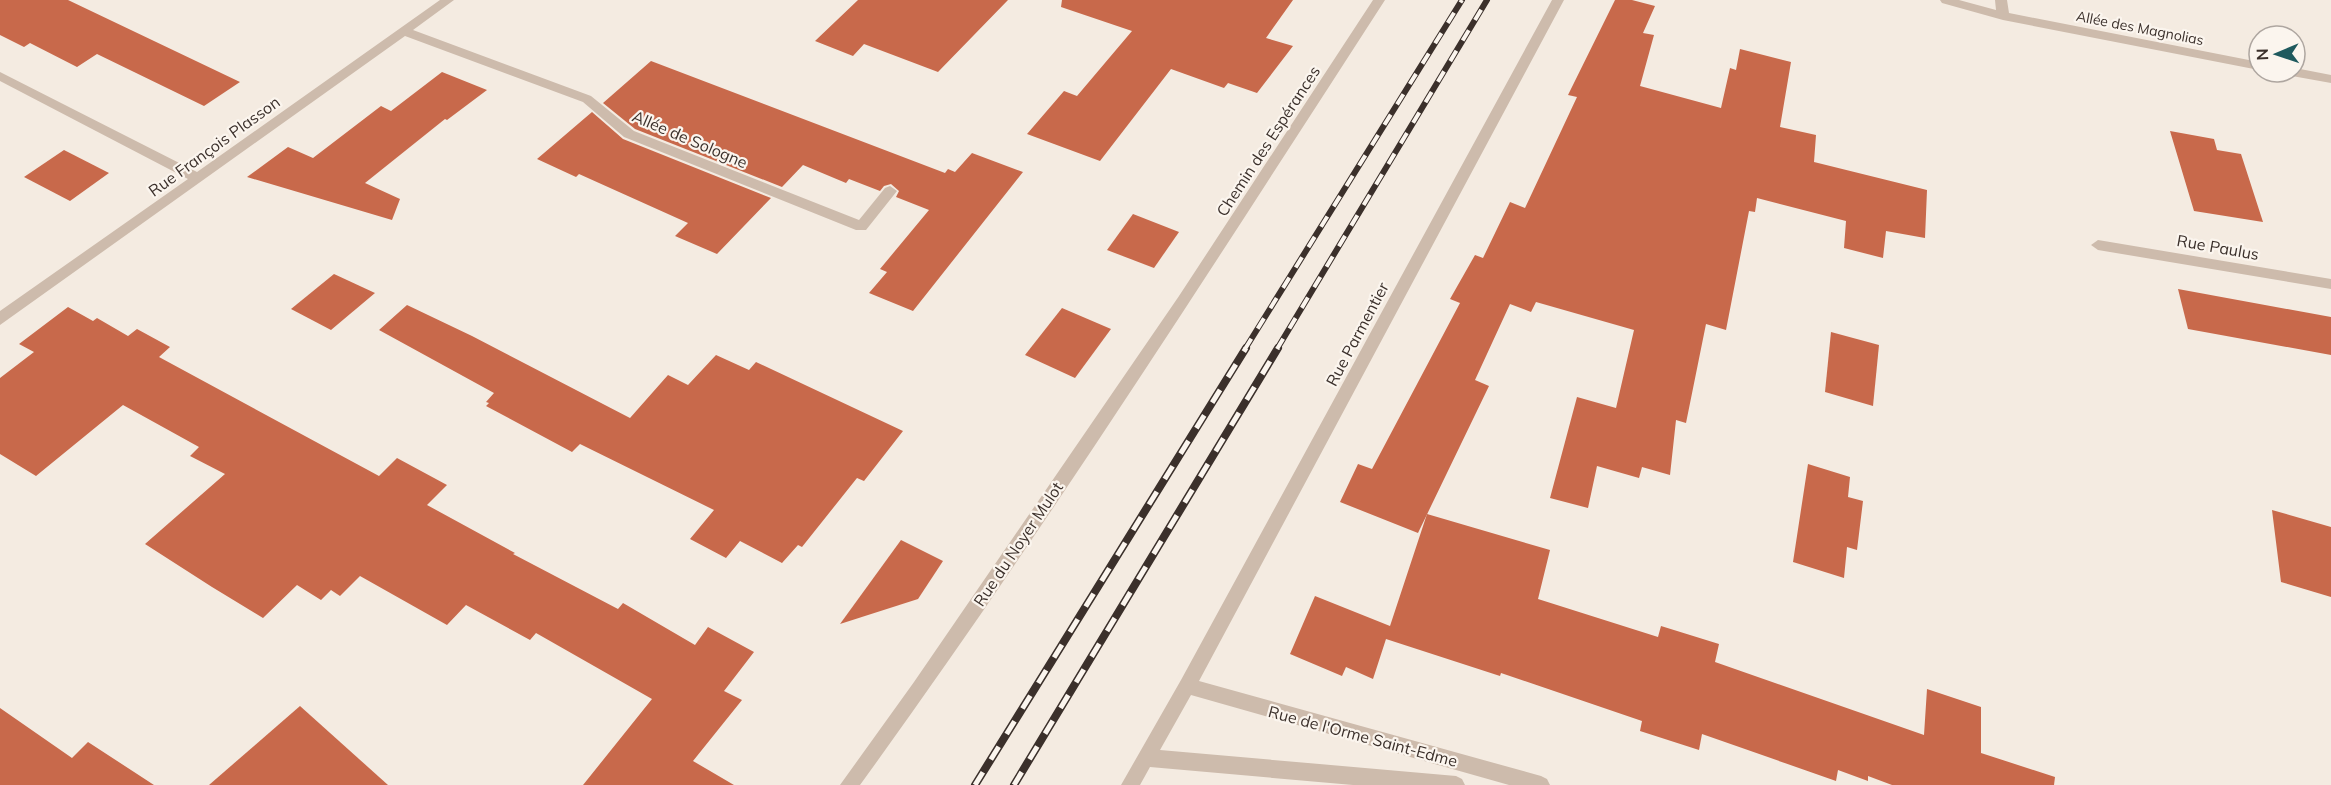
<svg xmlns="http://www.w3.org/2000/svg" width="2331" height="785" font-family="Mulish,sans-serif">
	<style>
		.building { fill: #c8694b }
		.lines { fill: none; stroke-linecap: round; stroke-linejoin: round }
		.minor { fill: #cdbbac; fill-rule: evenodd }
		.rail-far1-casing { stroke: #3b302b; stroke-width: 6 }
		.rail-casing { stroke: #3b302b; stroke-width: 8 }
		.rail-far1 { stroke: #fbf5ee; stroke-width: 4; stroke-dasharray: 12; stroke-linecap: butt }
		.rail { stroke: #fbf5ee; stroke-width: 5; stroke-dasharray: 15; stroke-linecap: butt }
		.labels { text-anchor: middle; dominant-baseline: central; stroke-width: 4.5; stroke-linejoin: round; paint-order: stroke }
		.far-street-label { font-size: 14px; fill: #3b302b; stroke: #fbf5ee }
		.street-label { font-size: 16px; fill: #3b302b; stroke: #fbf5ee }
	</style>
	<rect width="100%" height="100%" fill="#f4ebe1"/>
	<!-- building -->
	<g class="building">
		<polygon points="0,0 68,0 240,82 204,106 97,54 77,67 30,43 24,47 0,35"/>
		<polygon points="858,0 1008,0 938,72 864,44 853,56 815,41"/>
		<polygon points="1062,0 1293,0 1266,38 1293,46 1257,93 1228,83 1224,88 1171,69 1100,161 1027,134 1064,91 1077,96 1132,31 1061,7"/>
		<polygon points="1615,0 1632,0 1655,6 1643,33 1654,35 1640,86 1721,108 1730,68 1736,70 1740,49 1791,62 1780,127 1816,135 1814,162 1927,190 1925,238 1886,231 1883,258 1844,248 1846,221 1757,198 1755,212 1749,211 1726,330 1706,324 1686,423 1676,420 1670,475 1642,467 1639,478 1597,466 1588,508 1550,498 1577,397 1616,408 1634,330 1536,302 1531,312 1510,304 1475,380 1489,386 1418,533 1340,502 1358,464 1372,469 1460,303 1450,299 1475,255 1483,258 1510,202 1525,208 1577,97 1568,95"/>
		<polygon points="651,61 945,173 948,169 955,172 972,153 1023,172 913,311 869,293 887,272 880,269 929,210 896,197 899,191 891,184 884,186 880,191 849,179 846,183 803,165 782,187 635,129 603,103"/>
		<polygon points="442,72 487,90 447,120 445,119 365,183 400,199 392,220 247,177 288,147 313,158 381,106 391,111"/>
		<polygon points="592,112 623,139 771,198 717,254 675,236 688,223 579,174 576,177 537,159"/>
		<polygon points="2170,131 2214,139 2217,150 2241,154 2263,222 2194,211"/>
		<polygon points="64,150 109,173 70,201 24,177"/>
		<polygon points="1133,214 1179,232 1154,268 1107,250"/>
		<polygon points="334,274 375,293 331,330 291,309"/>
		<polygon points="2178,289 2331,317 2331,355 2188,329"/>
		<polygon points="407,305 472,336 630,418 668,375 688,385 716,355 749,370 756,362 903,431 864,481 857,478 802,547 798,545 782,563 740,541 726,558 690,539 714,510 580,444 572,452 486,406 489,403 486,402 494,393 379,330"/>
		<polygon points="68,307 93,321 97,318 128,336 137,329 170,347 159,357 379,476 397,458 447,485 427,505 515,553 513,554 618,609 623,603 695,645 708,627 754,652 724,691 742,700 693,761 734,785 583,785 652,699 536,633 530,640 466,605 447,625 360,576 340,596 331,590 321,600 297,585 263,618 212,587 145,544 225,474 190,456 199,447 123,405 36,476 0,454 0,378 34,352 19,344"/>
		<polygon points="1062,308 1111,329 1075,378 1025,355"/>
		<polygon points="1831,332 1879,345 1873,406 1825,392"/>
		<polygon points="1808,464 1850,477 1848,497 1863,501 1857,550 1847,547 1844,578 1793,562"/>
		<polygon points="2272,510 2331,527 2331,597 2281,582"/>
		<polygon points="1427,514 1550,550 1538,599 1658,637 1661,626 1719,644 1715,662 1924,735 1927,689 1981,707 1981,753 2055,777 2054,785 1892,785 1868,776 1868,781 1838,770 1836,781 1702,734 1699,750 1640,731 1642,721 1501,673 1500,676 1386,639 1373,679 1346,667 1342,676 1290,654 1315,596 1390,626"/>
		<polygon points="901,540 943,561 918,599 840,624"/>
		<polygon points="300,706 388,785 209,785"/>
		<polygon points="0,708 72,758 88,742 154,785 0,785"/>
	</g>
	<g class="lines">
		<!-- minor -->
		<g class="minor">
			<polygon points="440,0 454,0 413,30 591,96 634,131 859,220 885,188 890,186 897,191 866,230 856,230 624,137 583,102 405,36 0,325 0,311 188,179 0,81 0,72 197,172"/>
			<path d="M 1373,0 L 1385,0 C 1214,264 1045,530 860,785 L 840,785 L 914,682 L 1179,296 Z"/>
			<polygon points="1552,0 1564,0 1199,681 1541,776 1547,779 1550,785 1509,785 1191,695 1160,750 1456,776 1462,779 1465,785 1353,785 1150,767 1140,785 1121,785 1181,680"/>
			<polygon points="1940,0 1959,0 1996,10 1995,0 2007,0 2009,13 2259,62 2259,70 2003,20 1942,3"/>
			<polygon points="2295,68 2331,75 2331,83 2292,76 2286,72 2295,72"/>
			<polygon points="2098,240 2331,279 2331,289 2098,250 2091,245"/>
		</g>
		<defs>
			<g id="rail-far1">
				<polyline points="1245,349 1462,0"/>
				<polyline points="1277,349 1487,0"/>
			</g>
			<g id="rail">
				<polyline points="975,785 1246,348"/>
				<polyline points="1014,785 1278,348"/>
			</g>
		</defs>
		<!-- rail-far1 casing -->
		<use href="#rail-far1" class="rail-far1-casing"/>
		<!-- rail casing -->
		<use href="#rail" class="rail-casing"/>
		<!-- rail-far1 -->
		<use href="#rail-far1" class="rail-far1"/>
		<!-- rail -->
		<use href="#rail" class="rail"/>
	</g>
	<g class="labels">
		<!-- far-street labels -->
		<g class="far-street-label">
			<text transform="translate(2140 28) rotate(11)">Allée des Magnolias</text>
		</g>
		<!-- street labels -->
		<g class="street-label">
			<text transform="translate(690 139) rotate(23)">Allée de Sologne</text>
			<text transform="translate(1268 141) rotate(-57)">Chemin des Espérances</text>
			<text transform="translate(214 146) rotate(-36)">Rue François Plasson</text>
			<text transform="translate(2218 247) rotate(10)">Rue Paulus</text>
			<text transform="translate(1357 334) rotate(-62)">Rue Parmentier</text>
			<text transform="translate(1018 544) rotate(-56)">Rue du Noyer Mulot</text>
			<text transform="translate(1363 736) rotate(15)">Rue de l'Orme Saint-Edme</text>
		</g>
	</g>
	<!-- north arrow -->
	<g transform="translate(2277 54) rotate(268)"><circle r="28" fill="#fbf5ee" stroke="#aea6a0" stroke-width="1.5"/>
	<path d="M0-4.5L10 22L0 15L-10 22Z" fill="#1f5a5e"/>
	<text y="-9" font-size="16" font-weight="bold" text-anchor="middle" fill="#3b302b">N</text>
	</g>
</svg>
